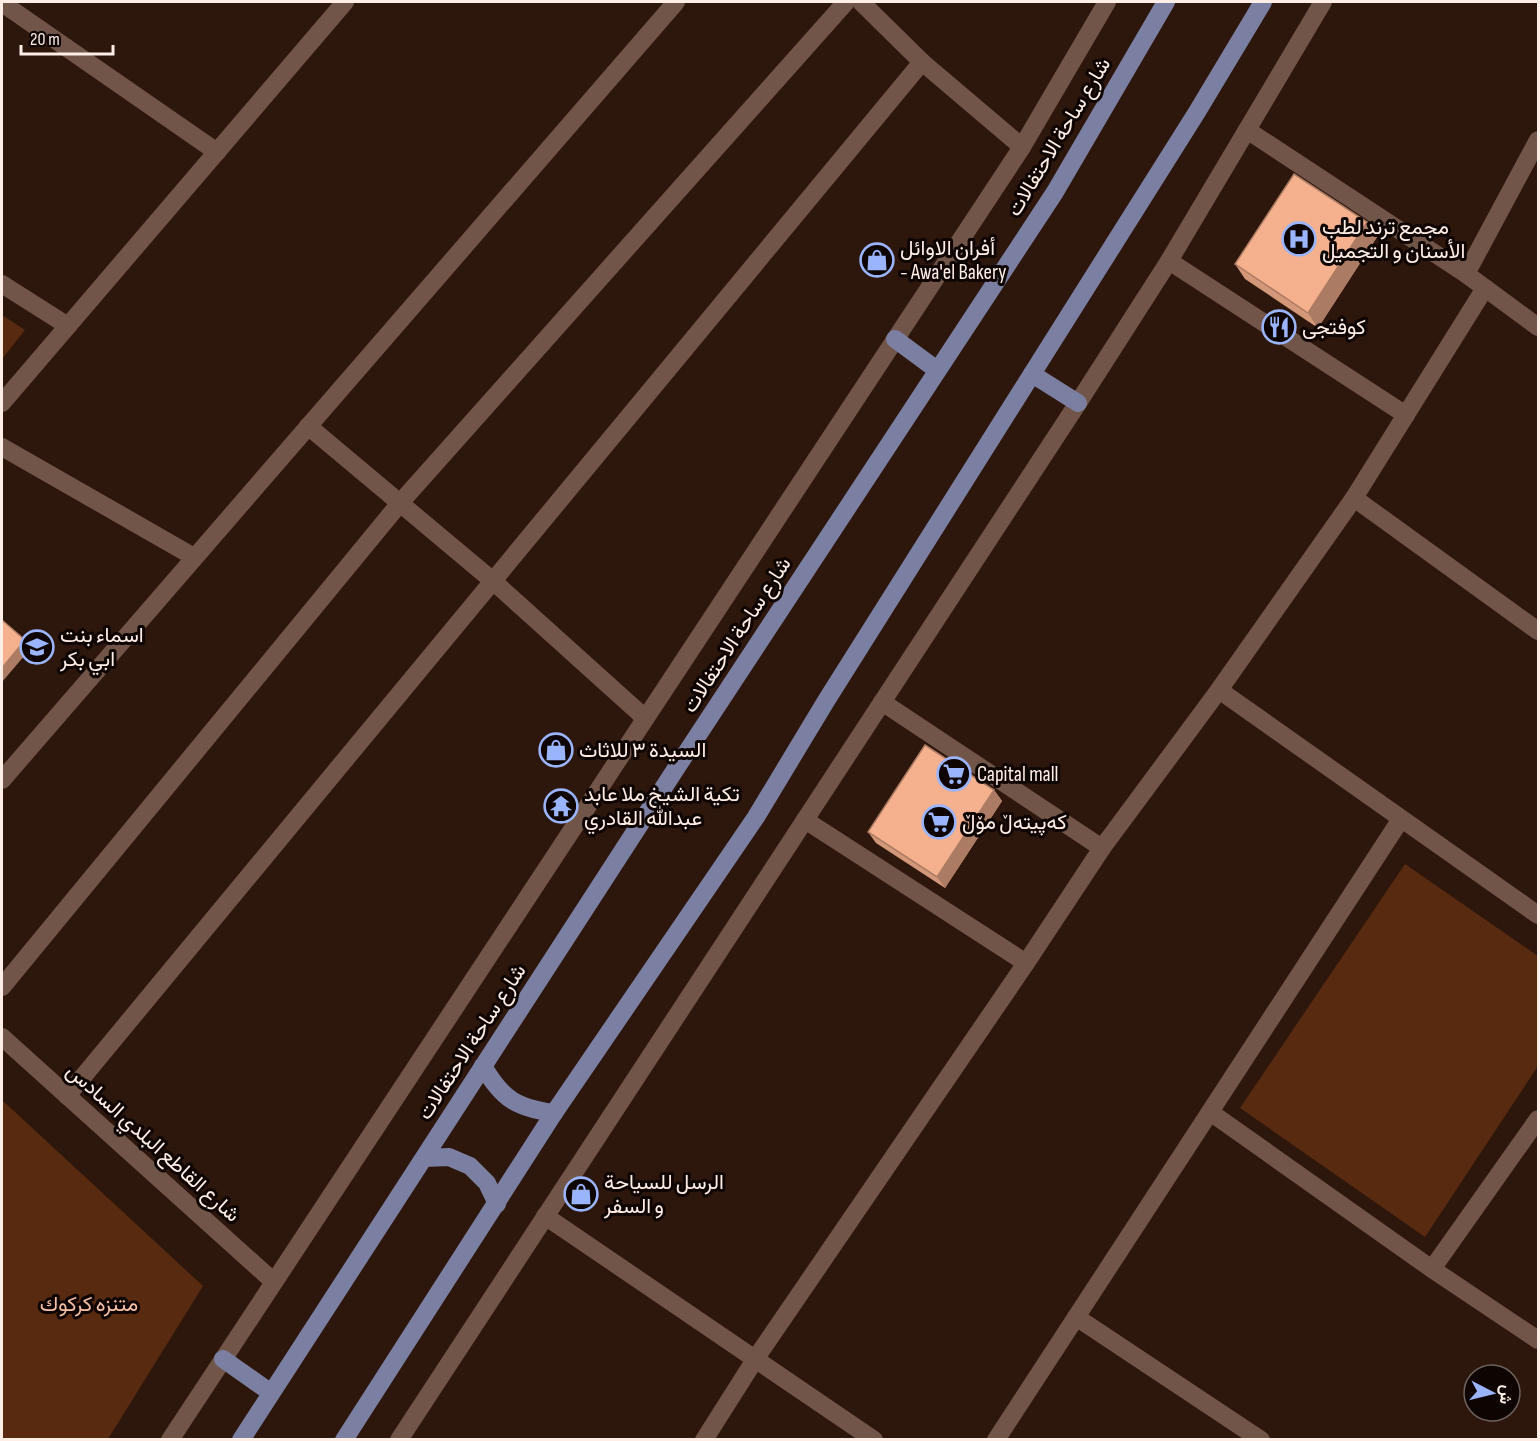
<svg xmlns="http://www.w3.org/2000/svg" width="1540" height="1441" font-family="'Sofia Sans Condensed',Vazirmatn,sans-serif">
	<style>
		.green { fill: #582a0f }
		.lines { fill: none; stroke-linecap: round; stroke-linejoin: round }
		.street { stroke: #705548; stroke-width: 18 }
		.secondary { stroke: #705548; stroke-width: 18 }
		.primary { stroke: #7b7fa2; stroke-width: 18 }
		.wall { fill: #d39779 }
		.shaded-wall { fill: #ac7b63 }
		.building { fill: #f5b08d; stroke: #ac7b63; stroke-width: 1.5 }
		.labels { text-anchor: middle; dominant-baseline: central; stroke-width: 6; stroke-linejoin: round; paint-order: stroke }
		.street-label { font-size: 21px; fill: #ffeee6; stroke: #0e0502 }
		.poi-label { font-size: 21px; fill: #ffeee6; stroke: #0e0502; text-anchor: start }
		.park-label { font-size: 21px; fill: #f6bea3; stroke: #0e0502 }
	</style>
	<rect width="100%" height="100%" fill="#2d160b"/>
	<!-- green -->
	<g class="green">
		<polygon points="2,315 25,330 2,359"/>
		<polygon points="1405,864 1538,956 1538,1066 1425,1237 1240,1108"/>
		<polygon points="2,1100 203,1286 108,1439 2,1439"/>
	</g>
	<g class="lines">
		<!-- street -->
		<g class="street">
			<polyline points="861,2 922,62 1022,147"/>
			<polyline points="2,3 217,152"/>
			<polyline points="1247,130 1466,274 1538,327"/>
			<polyline points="1169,261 1406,415"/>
			<polyline points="1466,274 1538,140"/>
			<polyline points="2,284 68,326"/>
			<polyline points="2,403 345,2"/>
			<polyline points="308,426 493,581 645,718"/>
			<polyline points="2,447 194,557"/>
			<polyline points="1354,498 1538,631"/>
			<polyline points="1219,690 1538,915"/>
			<polyline points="882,702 1102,848"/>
			<polyline points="2,780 676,2"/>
			<polyline points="805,820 1026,963"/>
			<polyline points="2,987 400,503 846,2"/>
			<polyline points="2,1037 274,1282"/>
			<polyline points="67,1096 922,62"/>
			<polyline points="1210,1112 1432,1269 1538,1340"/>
			<polyline points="545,1216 874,1440"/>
			<polyline points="1432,1269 1538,1119"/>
			<polyline points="1076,1317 1261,1440"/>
			<polyline points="704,1440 756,1358 1026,963 1102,848 1219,690 1354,498 1485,288"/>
			<polyline points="996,1440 1401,819"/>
		</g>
		<!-- secondary -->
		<g class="secondary">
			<polyline points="170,1440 1022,147 1107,2"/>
			<polyline points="399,1440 1078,403 1169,261 1323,2"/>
		</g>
		<!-- primary -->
		<g class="primary">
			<polyline points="895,339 937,370"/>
			<polyline points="1032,374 1078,403"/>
			<path d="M 483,1066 C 502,1099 517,1108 554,1113"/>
			<polyline points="424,1158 449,1157 470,1166 487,1183 497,1204"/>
			<polyline points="223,1359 270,1392"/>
			<polyline points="241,1440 675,770 1055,192 1166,2"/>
			<polyline points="344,1440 554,1113 756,817 826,701 1197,112 1263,2"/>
		</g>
	</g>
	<!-- wall -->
	<g class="wall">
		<polygon points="1377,237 1318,328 1245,279 1235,264"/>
		<polygon points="994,790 1002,801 945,888 876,843 868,832"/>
	</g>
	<!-- shaded-wall -->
	<g class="shaded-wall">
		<polygon points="1367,222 1377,237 1318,328 1308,313"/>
		<polygon points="25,640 31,648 2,682 2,668"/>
		<polygon points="994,790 1002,801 945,888 937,877"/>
	</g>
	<!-- building -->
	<g class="building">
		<polygon points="1294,174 1367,222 1308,313 1235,264"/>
		<polygon points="2,620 25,640 2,668"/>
		<polygon points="925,745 994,790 937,877 868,832"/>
	</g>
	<!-- icons -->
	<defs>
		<symbol id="hospital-ring" viewBox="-11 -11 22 22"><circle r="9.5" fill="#0e0502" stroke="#9ab5fd" stroke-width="1.5"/><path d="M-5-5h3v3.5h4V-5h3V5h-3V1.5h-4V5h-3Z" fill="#9ab5fd"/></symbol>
		<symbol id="shop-ring" viewBox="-11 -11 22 22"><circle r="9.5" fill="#0e0502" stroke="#9ab5fd" stroke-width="1.5"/><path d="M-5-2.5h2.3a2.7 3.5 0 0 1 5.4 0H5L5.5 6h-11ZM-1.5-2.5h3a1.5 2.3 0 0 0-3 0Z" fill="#9ab5fd"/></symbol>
		<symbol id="restaurant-ring" viewBox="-11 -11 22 22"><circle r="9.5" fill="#0e0502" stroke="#9ab5fd" stroke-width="1.5"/><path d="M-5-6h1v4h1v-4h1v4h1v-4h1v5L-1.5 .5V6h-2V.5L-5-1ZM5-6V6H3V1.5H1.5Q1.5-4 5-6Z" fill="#9ab5fd"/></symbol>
		<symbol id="school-ring" viewBox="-11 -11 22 22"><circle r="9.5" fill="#0e0502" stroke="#9ab5fd" stroke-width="1.5"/><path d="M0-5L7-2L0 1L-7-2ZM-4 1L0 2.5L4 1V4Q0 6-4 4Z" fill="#9ab5fd"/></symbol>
		<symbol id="supermarket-ring" viewBox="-11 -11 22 22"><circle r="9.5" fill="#0e0502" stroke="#9ab5fd" stroke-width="1.5"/><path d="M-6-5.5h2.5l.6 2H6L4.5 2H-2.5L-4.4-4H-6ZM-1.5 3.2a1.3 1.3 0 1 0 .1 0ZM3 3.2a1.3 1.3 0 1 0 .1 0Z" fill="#9ab5fd"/></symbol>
		<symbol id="temple-ring" viewBox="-11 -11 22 22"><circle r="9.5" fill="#0e0502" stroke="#9ab5fd" stroke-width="1.5"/><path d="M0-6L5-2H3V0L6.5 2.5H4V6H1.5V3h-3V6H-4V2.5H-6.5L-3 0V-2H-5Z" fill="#9ab5fd"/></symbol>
	</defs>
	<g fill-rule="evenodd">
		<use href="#hospital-ring" x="1280" y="220" width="38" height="38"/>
		<use href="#shop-ring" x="858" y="241" width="38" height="38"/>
		<use href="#restaurant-ring" x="1260" y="308" width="38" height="38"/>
		<use href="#school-ring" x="18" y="628" width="38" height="38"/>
		<use href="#shop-ring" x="537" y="731" width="38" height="38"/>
		<use href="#supermarket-ring" x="935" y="755" width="38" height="38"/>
		<use href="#temple-ring" x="542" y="787" width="38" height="38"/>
		<use href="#supermarket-ring" x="920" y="803" width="38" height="38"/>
		<use href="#shop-ring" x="562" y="1175" width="38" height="38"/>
	</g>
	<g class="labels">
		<!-- street labels -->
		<g class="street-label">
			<text transform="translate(1059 137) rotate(-59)">شارع ساحة الاحتفالات</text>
			<text transform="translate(737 635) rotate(-57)">شارع ساحة الاحتفالات</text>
			<text transform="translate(472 1042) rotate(-57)">شارع ساحة الاحتفالات</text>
			<text transform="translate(153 1143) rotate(42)">شارع القاطع البلدي السادس</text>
		</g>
		<!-- poi labels -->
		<g class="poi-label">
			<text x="1322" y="227">مجمع ترند لطب<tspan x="1322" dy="24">الأسنان و التجميل</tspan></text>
			<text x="900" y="248">أفران الاوائل<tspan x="900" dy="24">- Awa'el Bakery</tspan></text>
			<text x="1302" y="327">كوفتجى</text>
			<text x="60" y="635">اسماء بنت<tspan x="60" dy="24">ابي بكر</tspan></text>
			<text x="579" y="750">السيدة ٣ للاثاث</text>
			<text x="977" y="774">Capital mall</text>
			<text x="584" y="794">تكية الشيخ ملا عابد<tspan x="584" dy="24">عبدالله القادري</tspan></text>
			<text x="962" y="822">کەپیتەڵ مۆڵ</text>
			<text x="604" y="1182">الرسل للسياحة<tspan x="604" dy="24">و السفر</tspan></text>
		</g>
		<!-- park labels -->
		<g class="park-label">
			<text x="89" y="1304">متنزه كركوك</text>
		</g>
	</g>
	<!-- border -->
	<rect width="1540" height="1441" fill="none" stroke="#ffeee6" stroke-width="6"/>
	<!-- north arrow -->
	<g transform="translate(1492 1393) rotate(97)"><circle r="28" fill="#0e0502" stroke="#6e625d" stroke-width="1.5"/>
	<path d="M0-4.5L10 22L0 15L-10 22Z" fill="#9ab5fd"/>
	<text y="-9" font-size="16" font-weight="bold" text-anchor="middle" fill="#ffeee6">ش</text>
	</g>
	<!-- scale -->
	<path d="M21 45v9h92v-9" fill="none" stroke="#ffeee6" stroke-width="3"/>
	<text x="30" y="45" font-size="18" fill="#ffeee6" stroke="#0e0502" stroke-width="4.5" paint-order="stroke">20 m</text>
</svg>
